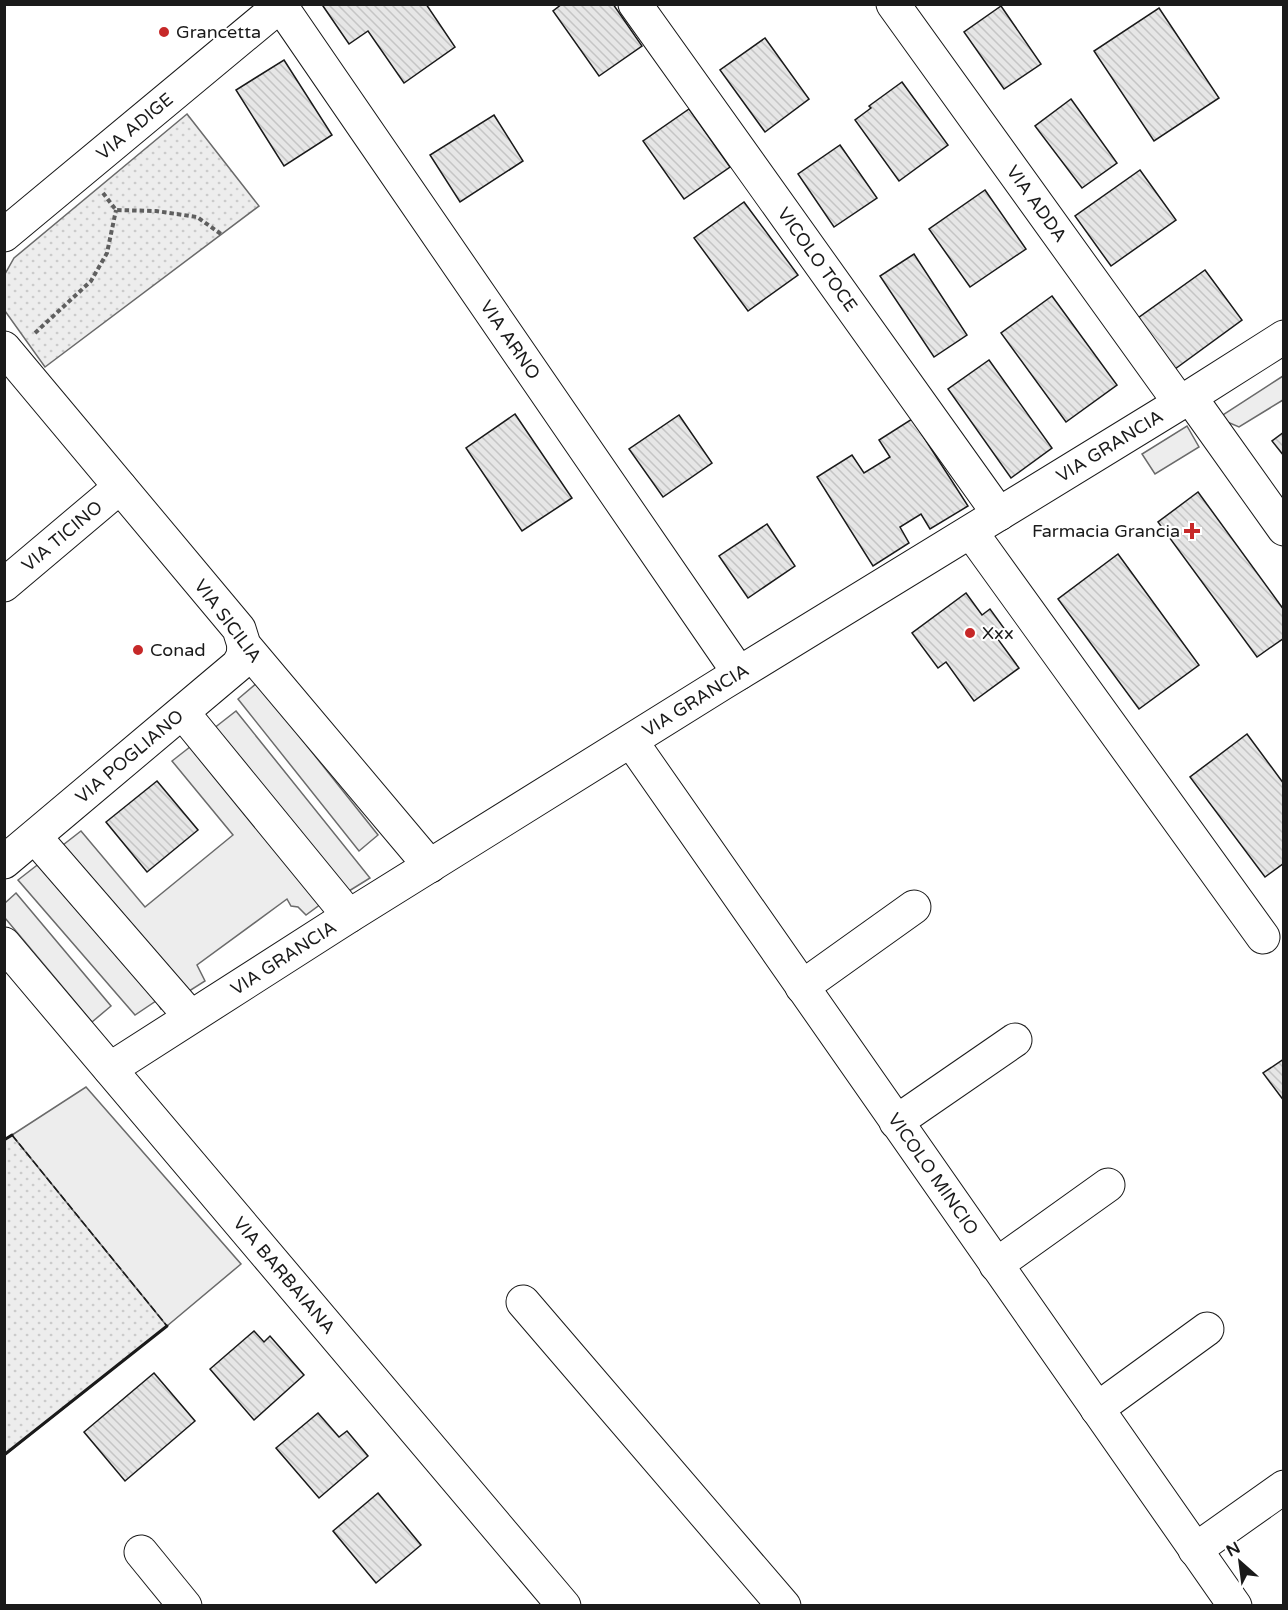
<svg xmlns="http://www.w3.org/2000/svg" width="1288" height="1610" font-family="'Varela Round',sans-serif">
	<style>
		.green { fill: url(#green-dots); stroke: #6a6a6a; stroke-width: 1.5 }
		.pitch { fill: #ededed; stroke: #6a6a6a; stroke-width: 1.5 }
		.building { fill: url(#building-back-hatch); stroke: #1a1a1a; stroke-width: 1.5 }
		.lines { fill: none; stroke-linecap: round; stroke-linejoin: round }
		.minor-casing { stroke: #1a1a1a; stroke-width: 35 }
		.path { stroke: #5f5f5f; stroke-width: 4; stroke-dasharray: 4.5 3; stroke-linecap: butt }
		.minor { stroke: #fff; stroke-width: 33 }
		.fence { stroke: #1a1a1a; stroke-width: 1.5; stroke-dasharray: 8 3; stroke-linecap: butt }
		.wall { stroke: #1a1a1a; stroke-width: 3 }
		.poi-dot { fill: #c62828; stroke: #fff; stroke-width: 2 }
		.labels { text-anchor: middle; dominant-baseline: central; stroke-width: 4.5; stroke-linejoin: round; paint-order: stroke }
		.poi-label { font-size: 18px; fill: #1a1a1a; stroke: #fff; text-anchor: start }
		.street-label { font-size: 18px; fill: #1a1a1a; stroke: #fff }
	</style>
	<defs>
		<pattern id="green-dots" width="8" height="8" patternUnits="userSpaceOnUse" patternTransform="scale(1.5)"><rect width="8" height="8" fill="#ededed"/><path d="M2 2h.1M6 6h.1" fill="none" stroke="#cbcbcb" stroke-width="1.8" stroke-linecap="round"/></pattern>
		<pattern id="building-back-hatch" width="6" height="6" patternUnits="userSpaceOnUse" patternTransform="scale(1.5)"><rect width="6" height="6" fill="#e6e6e6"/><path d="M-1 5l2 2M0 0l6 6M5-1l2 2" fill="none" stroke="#c5c5c5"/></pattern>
	</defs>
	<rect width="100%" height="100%" fill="#fff"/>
	<!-- green -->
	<g class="green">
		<polygon points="187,114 259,206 45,367 5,311 5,274 14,258"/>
		<polygon points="12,1135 167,1326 5,1455 4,1140"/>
	</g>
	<!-- pitch -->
	<g class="pitch">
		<polygon points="1283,376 1283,400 1239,427 1218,418"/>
		<polygon points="1187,426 1199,447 1155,474 1142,454"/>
		<polygon points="257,683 378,835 359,851 238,699"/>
		<polygon points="236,711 370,878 349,891 344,887 306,915 298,907 291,906 287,899 197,965 205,981 161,1009 156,1001 135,1015 18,880 81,831 145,907 233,835 172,761"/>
		<polygon points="16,893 111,1006 92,1022 5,918 5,903"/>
		<polygon points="86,1087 241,1264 167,1326 12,1135"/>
	</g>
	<!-- building -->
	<g class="building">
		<polygon points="325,4 426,4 455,47 404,83 368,31 349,44 323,6"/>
		<polygon points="562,4 613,4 642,46 599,76 553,11"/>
		<polygon points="1001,6 1041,64 1004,89 964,32"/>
		<polygon points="1159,8 1219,98 1154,141 1094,51"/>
		<polygon points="765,38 809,99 765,132 720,70"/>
		<polygon points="284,60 332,135 284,166 236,90"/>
		<polygon points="902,82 948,145 899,181 855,120 871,108 869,106"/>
		<polygon points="1071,99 1117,163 1082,188 1035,126"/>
		<polygon points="689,109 730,167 684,199 643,141"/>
		<polygon points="494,115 523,161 460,202 430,155"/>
		<polygon points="840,145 877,198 834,227 798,174"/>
		<polygon points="1140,170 1176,220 1111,266 1075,216"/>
		<polygon points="985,190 1026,249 970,287 929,229"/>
		<polygon points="744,202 798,275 748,311 694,238"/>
		<polygon points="914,254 967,335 934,357 880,276"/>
		<polygon points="1205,270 1242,320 1175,369 1138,318"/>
		<polygon points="1052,296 1117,385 1066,422 1001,333"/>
		<polygon points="989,360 1052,448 1011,478 948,389"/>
		<polygon points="515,414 572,498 522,531 466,448"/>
		<polygon points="679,415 712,463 663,497 629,449"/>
		<polygon points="912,419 968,506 930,529 921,514 900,527 909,543 873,566 817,477 852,455 864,473 890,457 879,440"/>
		<polygon points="1284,432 1284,456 1272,441"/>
		<polygon points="1198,492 1284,610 1284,638 1257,657 1158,522"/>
		<polygon points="767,524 795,566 748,598 719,556"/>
		<polygon points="1118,554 1199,665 1139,709 1058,599"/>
		<polygon points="966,593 982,615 990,609 1006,631 997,638 1019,668 974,701 946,662 938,668 912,633"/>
		<polygon points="1247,734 1284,784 1284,863 1265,877 1190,777"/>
		<polygon points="157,781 198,830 147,872 106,822"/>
		<polygon points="1284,1059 1284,1101 1263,1073"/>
		<polygon points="254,1331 264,1342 270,1336 304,1375 254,1420 210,1369"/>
		<polygon points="154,1373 195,1421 125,1481 84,1432"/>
		<polygon points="318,1413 339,1437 347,1431 368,1456 319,1498 276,1448"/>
		<polygon points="378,1493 421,1545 376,1583 333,1531"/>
	</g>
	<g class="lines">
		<defs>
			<g id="minor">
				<path id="s1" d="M 635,4 L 999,514"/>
				<path id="s2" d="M 893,4 L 1180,403"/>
				<path id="s3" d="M 281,6 L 739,673"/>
				<path id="s4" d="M 4,235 L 282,4"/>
				<polyline points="4,348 239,629 244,645 430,866"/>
				<polyline points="1190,397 1284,529"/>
				<polyline points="971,532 1263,937"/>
				<path id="s5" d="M 4,585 L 120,487"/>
				<polyline points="183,713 349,916"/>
				<path id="s6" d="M 631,741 L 1235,1606"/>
				<polyline points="35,837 190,1016"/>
				<path id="s7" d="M 4,862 L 238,665 L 243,656 L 244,645"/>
				<path id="s8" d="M 4,944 L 564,1606"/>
				<polyline points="802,987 914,907"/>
				<path id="s9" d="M 110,1069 L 349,916 L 723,683 L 1180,403 L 1284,337"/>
				<polyline points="896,1122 1015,1040"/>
				<polyline points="996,1265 1108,1185"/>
				<polyline points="523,1302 784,1606"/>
				<polyline points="1097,1409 1207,1329"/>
				<polyline points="1195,1550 1284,1487"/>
				<polyline points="141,1552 185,1606"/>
			</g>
		</defs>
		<!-- minor casing -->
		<use href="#minor" class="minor-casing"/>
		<!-- path -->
		<g class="path">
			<polyline points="103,193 116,210 156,211 197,217 221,234"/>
			<polyline points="35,333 91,281 107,253 116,210"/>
		</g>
		<!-- minor -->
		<use href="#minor" class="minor"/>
		<!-- fence -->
		<polyline class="fence" points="12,1135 167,1326"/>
		<!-- wall -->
		<g class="wall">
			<polyline points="4,1140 12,1135"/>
			<polyline points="4,1455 167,1326"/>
		</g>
	</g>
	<!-- markers -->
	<g class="poi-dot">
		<circle cx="164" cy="32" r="6"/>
		<path d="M1189 522h6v6h6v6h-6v6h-6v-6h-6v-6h6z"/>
		<circle cx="970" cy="633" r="6"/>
		<circle cx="138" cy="650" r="6"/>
	</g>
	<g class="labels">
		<!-- poi labels -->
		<g class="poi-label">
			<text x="176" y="32">Grancetta</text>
			<text x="1180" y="531" text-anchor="end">Farmacia Grancia</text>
			<text x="982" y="633">Xxx</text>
			<text x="150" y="650">Conad</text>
		</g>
		<!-- street labels -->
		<g class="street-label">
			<text stroke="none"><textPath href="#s4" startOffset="170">VIA ADIGE</textPath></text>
			<text stroke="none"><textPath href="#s2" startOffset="246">VIA ADDA</textPath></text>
			<text stroke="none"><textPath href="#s1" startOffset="314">VICOLO TOCE</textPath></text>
			<text stroke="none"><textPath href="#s3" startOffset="405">VIA ARNO</textPath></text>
			<text stroke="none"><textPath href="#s9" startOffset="1178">VIA GRANCIA</textPath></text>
			<text stroke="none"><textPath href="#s5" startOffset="76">VIA TICINO</textPath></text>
			<text transform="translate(228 621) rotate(53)">VIA SICILIA</text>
			<text stroke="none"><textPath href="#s9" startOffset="692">VIA GRANCIA</textPath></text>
			<text stroke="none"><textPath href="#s7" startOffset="164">VIA POGLIANO</textPath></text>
			<text stroke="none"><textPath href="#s9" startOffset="206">VIA GRANCIA</textPath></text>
			<text stroke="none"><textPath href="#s6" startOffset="528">VICOLO MINCIO</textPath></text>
			<text stroke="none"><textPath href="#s8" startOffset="434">VIA BARBAIANA</textPath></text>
		</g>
	</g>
	<!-- border -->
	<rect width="1288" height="1610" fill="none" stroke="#1a1a1a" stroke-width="12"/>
	<!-- north arrow -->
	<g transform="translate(1240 1562) rotate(332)" stroke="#ffffff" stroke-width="4.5" paint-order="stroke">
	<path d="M0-4.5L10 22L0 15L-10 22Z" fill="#1a1a1a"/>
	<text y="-9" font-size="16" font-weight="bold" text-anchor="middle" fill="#1a1a1a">N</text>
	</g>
</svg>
